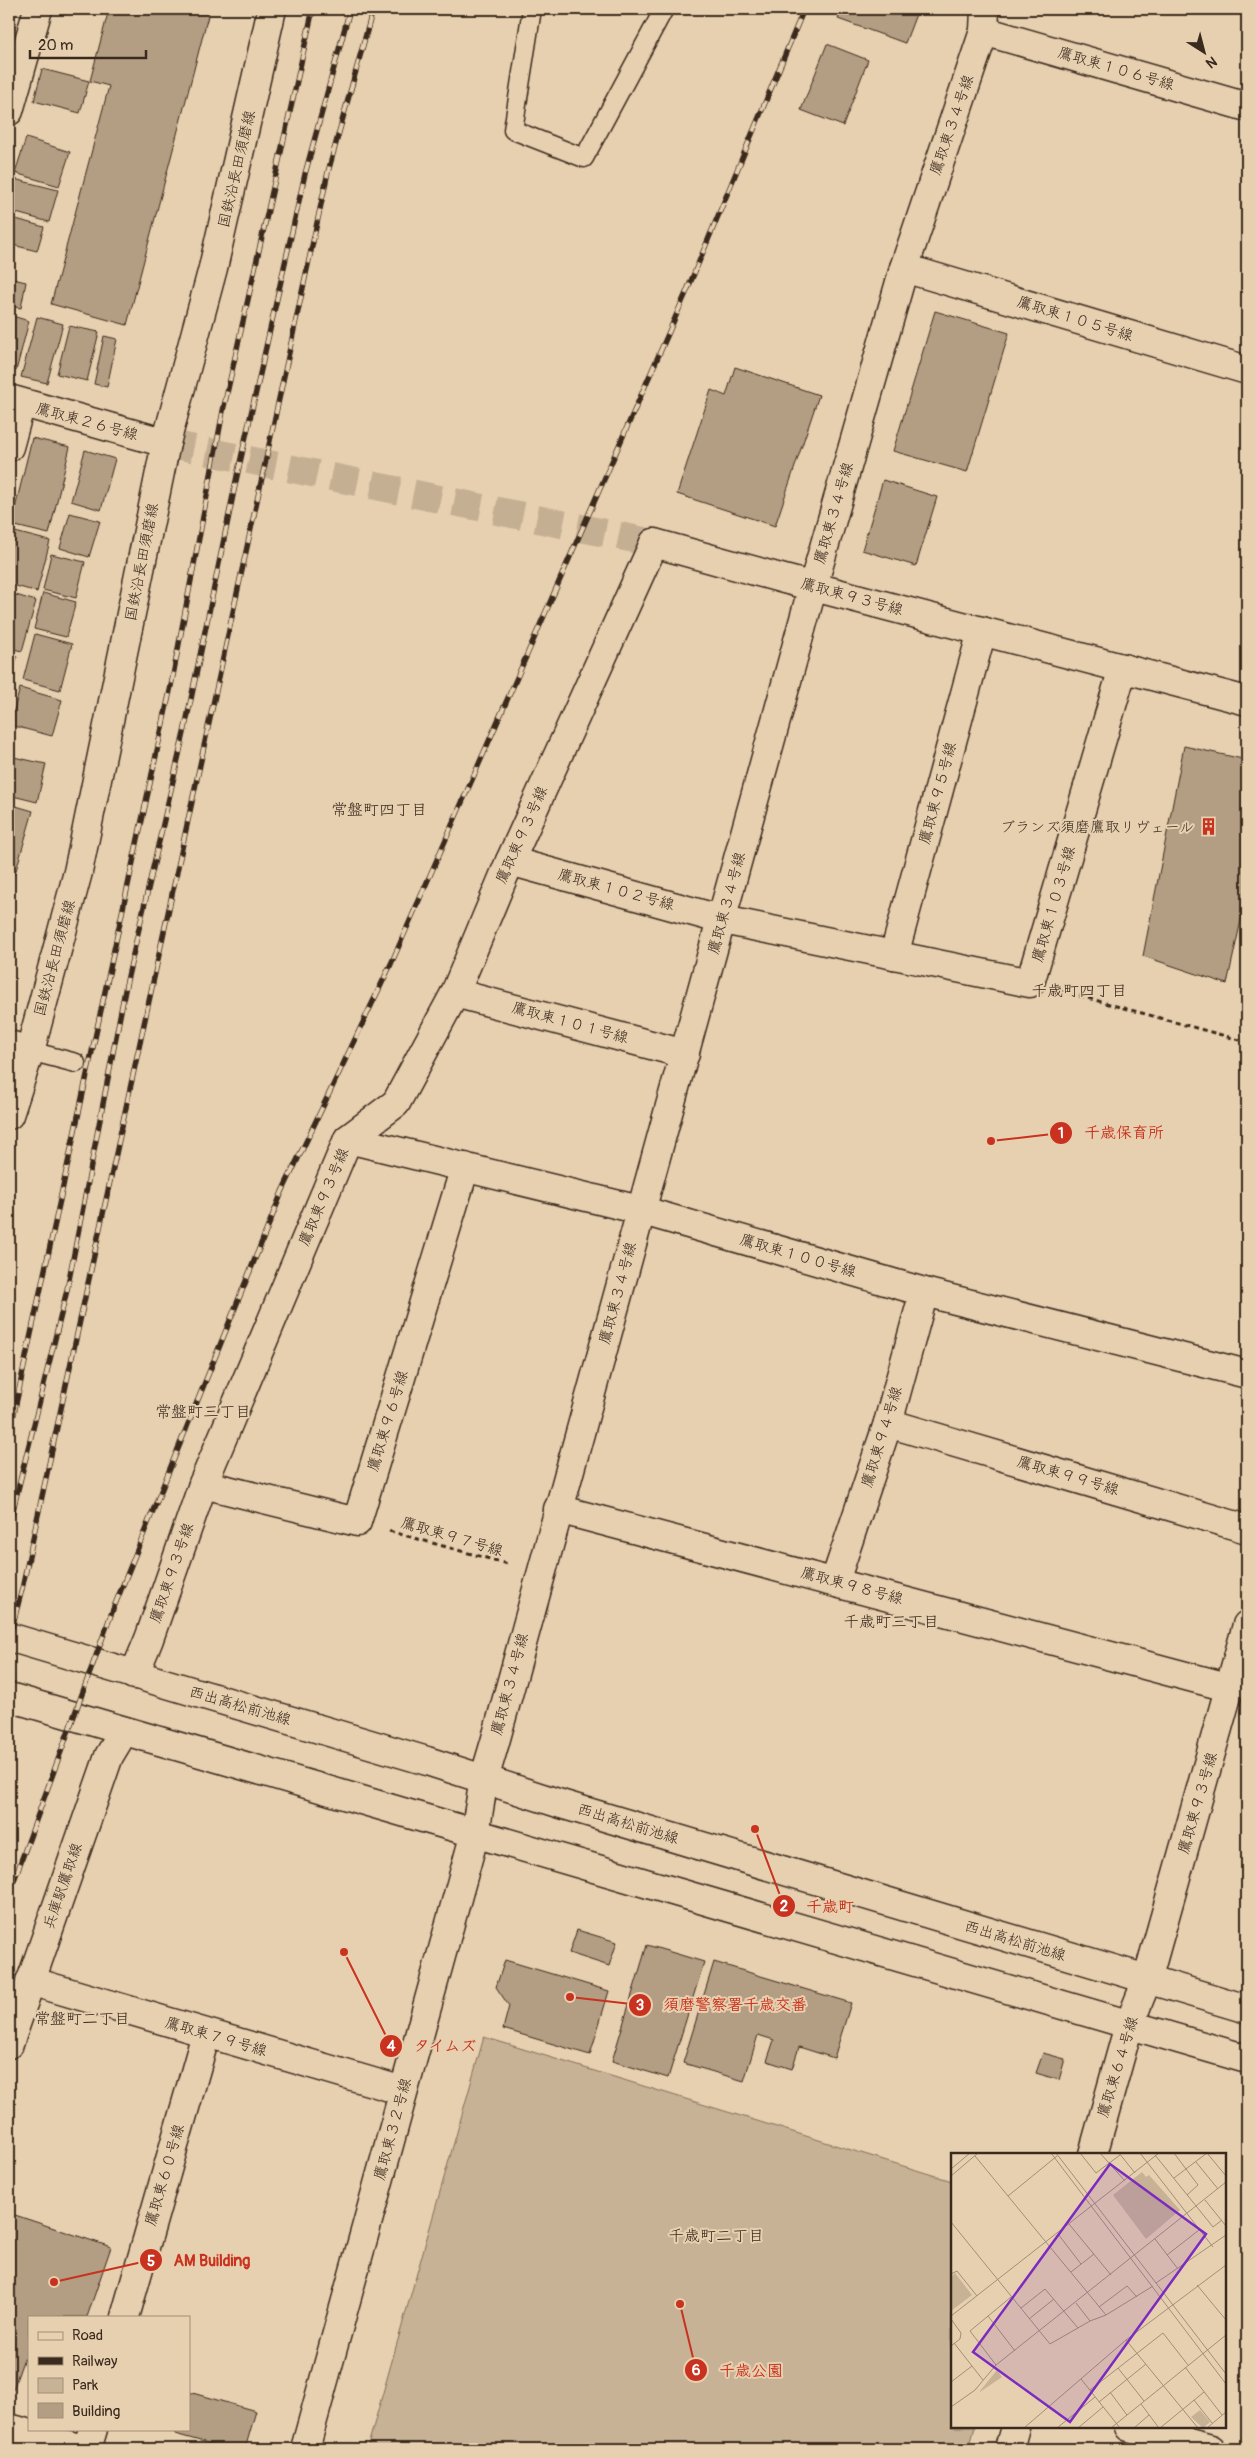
<svg xmlns="http://www.w3.org/2000/svg" width="1256" height="2458" font-family="Pangolin,'Klee One',sans-serif">
	<style>
		.green { fill: #c8b296; stroke: #826e5a }
		.building { fill: #b39d83; stroke: #3b2a1e }
		.lines { fill: none; stroke-linecap: round; stroke-linejoin: round }
		.tertiary-tunnel { stroke: #c5af93; stroke-width: 28; stroke-dasharray: 28 14; stroke-linecap: butt }
		.service-casing { stroke: #3b2a1e; stroke-width: 21 }
		.minor-casing { stroke: #3b2a1e; stroke-width: 31 }
		.tertiary-casing { stroke: #3b2a1e; stroke-width: 31 }
		.primary-casing { stroke: #3b2a1e; stroke-width: 31 }
		.path { stroke: #3b2a1e; stroke-width: 3; stroke-dasharray: 5 4; stroke-linecap: butt }
		.service { stroke: #e7d0b0; stroke-width: 18 }
		.minor { stroke: #e7d0b0; stroke-width: 28 }
		.tertiary { stroke: #e7d0b0; stroke-width: 28 }
		.primary { stroke: #e7d0b0; stroke-width: 28 }
		.rail-casing { stroke: #3b2a1e; stroke-width: 5.5 }
		.rail { stroke: #e7d0b0; stroke-width: 4; stroke-dasharray: 11; stroke-linecap: butt }
		.labels { text-anchor: middle; dominant-baseline: central; stroke-width: 4; stroke-linejoin: round; paint-order: stroke }
		.street-label { font-size: 15px; fill: #3b2a1e; stroke: #e7d0b0 }
		.poi-label { font-size: 15px; fill: #3b2a1e; stroke: #e7d0b0; text-anchor: end }
		.neighbourhood-label { font-size: 16px; fill: #3b2a1e; stroke: #e7d0b0 }
		.inset-road { fill: none; stroke: #a28e76; stroke-width: 1 }
		.view { fill: #7b2cbf; fill-opacity: 0.15; stroke: #7b2cbf; stroke-width: 2.5 }
		.inset-edge { fill: none; stroke: #3b2a1e; stroke-width: 2.5 }
		.leader { fill: none; stroke: #c8321e; stroke-width: 2 }
		.callout-dot { fill: #c8321e; stroke: #e7d0b0; stroke-width: 2 }
		.mark-label { font-size: 15px; text-anchor: middle; font-weight: bold; fill: #fff }
		.callout-label { font-size: 16px; text-anchor: middle; font-weight: bold; fill: #c8321e; stroke: #e7d0b0; stroke-width: 4; stroke-linejoin: round; paint-order: stroke }
	</style>
	<rect width="100%" height="100%" fill="#e7d0b0"/>
	<filter id="ink" filterUnits="userSpaceOnUse"><feTurbulence type="fractalNoise" baseFrequency=".02" numOctaves="2"/><feDisplacementMap in="SourceGraphic" scale="10" xChannelSelector="R" yChannelSelector="G"/><feConvolveMatrix kernelMatrix="1 2 1 2 8 2 1 2 1" color-interpolation-filters="sRGB"/></filter>
	<g filter="url(#ink)">
		<!-- green -->
		<polygon class="green" points="484,2037 952,2181 952,2427 975,2427 969,2449 367,2449"/>
		<!-- building -->
		<g class="building">
			<polygon points="109,9 198,9 209,12 127,325 51,304 109,86 90,81"/>
			<polygon points="842,9 918,9 905,43 838,19"/>
			<polygon points="827,44 868,60 843,126 801,110"/>
			<polygon points="42,69 89,81 80,113 34,101"/>
			<polygon points="26,138 70,152 59,186 15,173"/>
			<polygon points="10,178 58,190 49,222 9,211"/>
			<polygon points="9,217 44,227 37,251 9,244"/>
			<polygon points="9,278 26,282 21,308 9,306"/>
			<polygon points="935,311 1009,333 967,472 893,451"/>
			<polygon points="9,315 29,321 16,371 9,370"/>
			<polygon points="37,317 63,324 47,383 21,377"/>
			<polygon points="69,326 99,332 87,381 57,374"/>
			<polygon points="104,336 117,339 107,387 94,384"/>
			<polygon points="735,367 819,395 775,526 677,494 711,390 726,396"/>
			<polygon points="32,438 70,447 49,534 11,525"/>
			<polygon points="85,450 115,459 101,510 71,501"/>
			<polygon points="883,480 937,497 916,566 862,550"/>
			<polygon points="70,513 100,521 89,557 60,548"/>
			<polygon points="15,532 50,541 37,592 9,584 9,554"/>
			<polygon points="51,554 85,562 76,598 43,590"/>
			<polygon points="9,593 36,601 22,651 9,648"/>
			<polygon points="43,593 76,602 66,637 34,629"/>
			<polygon points="35,634 72,644 60,690 23,680"/>
			<polygon points="9,655 17,657 9,685"/>
			<polygon points="20,688 62,700 52,736 10,725"/>
			<polygon points="1184,746 1247,760 1247,893 1227,984 1143,956"/>
			<polygon points="9,756 46,764 37,802 9,795"/>
			<polygon points="9,804 33,811 15,874 9,872"/>
			<polygon points="9,927 14,928 9,948"/>
			<polygon points="577,1930 617,1942 609,1966 569,1953"/>
			<polygon points="647,1945 704,1962 668,2078 612,2061"/>
			<polygon points="505,1960 609,1991 590,2055 503,2029 509,2006 496,1987"/>
			<polygon points="714,1962 851,2003 834,2058 799,2047 792,2069 767,2061 774,2040 758,2035 744,2081 683,2063"/>
			<polygon points="1043,2053 1065,2059 1059,2080 1036,2073"/>
			<polygon points="9,2213 111,2247 87,2317 29,2317 29,2359 24,2358 11,2395 9,2394"/>
			<polygon points="189,2392 256,2411 245,2449 229,2449 175,2434 176,2429 189,2429"/>
		</g>
		<g class="lines">
			<!-- tertiary-tunnel -->
			<polyline class="tertiary-tunnel" points="166,443 654,543"/>
			<defs>
				<g id="service">
					<polyline points="532,9 513,130 584,158 664,9"/>
					<polyline points="30,1051 76,1063"/>
				</g>
				<g id="minor">
					<polyline points="984,31 1247,107"/>
					<polyline points="9,111 38,9"/>
					<polyline points="904,268 1247,370"/>
					<polyline points="9,399 166,443"/>
					<polyline points="9,447 21,403"/>
					<polyline points="510,861 723,920 1030,983 1123,668"/>
					<polyline points="894,955 982,631"/>
					<polyline points="455,993 685,1054"/>
					<polyline points="9,1045 30,1051"/>
					<polyline points="348,1139 640,1210 924,1292 1247,1374"/>
					<polyline points="888,1423 1247,1529"/>
					<polyline points="203,1484 357,1522 465,1167"/>
					<polyline points="558,1509 1231,1688"/>
					<polyline points="835,1581 888,1423 924,1292"/>
					<polyline points="134,1675 149,1639 203,1484 348,1139 396,1103 455,993 510,861 654,543"/>
					<polyline points="1147,1980 1247,1625"/>
					<polyline points="30,1981 403,2091"/>
					<polyline points="125,2317 206,2034"/>
					<polyline points="1129,2427 1211,2449"/>
					<polyline points="9,2428 82,2449"/>
					<polyline points="87,2449 93,2429"/>
					<polyline points="305,2449 475,1833 484,1779 495,1742 813,586 904,268 984,31 985,9"/>
				</g>
				<g id="tertiary">
					<polyline points="654,543 784,579 1247,701"/>
					<polyline points="9,1115 30,1051 78,872 166,443 213,268 272,9"/>
					<polyline points="9,2044 109,1756 124,1731"/>
					<polyline points="1093,2154 1129,2025 1147,1980"/>
					<polyline points="1009,2449 1015,2427"/>
				</g>
				<g id="primary">
					<polyline points="9,1637 427,1761 561,1804 1247,2009"/>
					<polyline points="9,1697 1247,2059"/>
				</g>
			</defs>
			<!-- service casing -->
			<use href="#service" class="service-casing"/>
			<!-- minor casing -->
			<use href="#minor" class="minor-casing"/>
			<!-- tertiary casing -->
			<use href="#tertiary" class="tertiary-casing"/>
			<!-- primary casing -->
			<use href="#primary" class="primary-casing"/>
			<!-- path -->
			<g class="path">
				<polyline points="1062,991 1247,1042"/>
				<polyline points="389,1531 508,1564"/>
			</g>
			<!-- service -->
			<use href="#service" class="service"/>
			<!-- minor -->
			<use href="#minor" class="minor"/>
			<!-- tertiary -->
			<use href="#tertiary" class="tertiary"/>
			<!-- primary -->
			<use href="#primary" class="primary"/>
			<defs>
				<g id="rail">
					<polyline points="9,1436 171,686 223,411 313,9"/>
					<polyline points="9,1526 67,1290 126,985 184,733 237,476 305,174 350,9"/>
					<polyline points="9,1639 22,1589 328,172 373,9"/>
					<polyline points="9,1894 112,1612 282,1192 391,964 686,293 804,9"/>
				</g>
			</defs>
			<!-- rail casing -->
			<use href="#rail" class="rail-casing"/>
			<!-- rail -->
			<use href="#rail" class="rail"/>
		</g>
	</g>
	<!-- icons -->
	<defs>
		<symbol id="building-bare" viewBox="-9 -9 18 18"><path d="M-4-6H4V6H1V3H-1V6H-4ZM-2.5-4.3h1.7v1.8h-1.7ZM.8-4.3h1.7v1.8H.8ZM-2.5-1h1.7V.8h-1.7ZM.8-1h1.7V.8H.8Z" fill="#c8321e" stroke="#e7d0b0" stroke-width="2.5" paint-order="stroke"/></symbol>
	</defs>
	<g fill-rule="evenodd">
		<use href="#building-bare" x="1196" y="814" width="25" height="25"/>
	</g>
	<g class="labels">
		<!-- street labels -->
		<g class="street-label">
			<text transform="translate(1116 69) rotate(16)">鷹取東１０６号線</text>
			<text transform="translate(952 125) rotate(-71)">鷹取東３４号線</text>
			<text transform="translate(237 169) rotate(-77)">国鉄沿長田須磨線</text>
			<text transform="translate(1075 319) rotate(17)">鷹取東１０５号線</text>
			<text transform="translate(87 422) rotate(15)">鷹取東２６号線</text>
			<text transform="translate(834 513) rotate(-74)">鷹取東３４号線</text>
			<text transform="translate(142 562) rotate(-79)">国鉄沿長田須磨線</text>
			<text transform="translate(852 597) rotate(15)">鷹取東９３号線</text>
			<text transform="translate(938 793) rotate(-75)">鷹取東９５号線</text>
			<text transform="translate(522 835) rotate(-66)">鷹取東９３号線</text>
			<text transform="translate(616 890) rotate(15)">鷹取東１０２号線</text>
			<text transform="translate(727 903) rotate(-75)">鷹取東３４号線</text>
			<text transform="translate(1054 904) rotate(-74)">鷹取東１０３号線</text>
			<text transform="translate(55 958) rotate(-75)">国鉄沿長田須磨線</text>
			<text transform="translate(570 1023) rotate(15)">鷹取東１０１号線</text>
			<text transform="translate(324 1197) rotate(-67)">鷹取東９３号線</text>
			<text transform="translate(798 1256) rotate(16)">鷹取東１００号線</text>
			<text transform="translate(618 1293) rotate(-75)">鷹取東３４号線</text>
			<text transform="translate(388 1421) rotate(-73)">鷹取東９６号線</text>
			<text transform="translate(882 1437) rotate(-73)">鷹取東９４号線</text>
			<text transform="translate(1068 1476) rotate(16)">鷹取東９９号線</text>
			<text transform="translate(452 1537) rotate(16)">鷹取東９７号線</text>
			<text transform="translate(172 1573) rotate(-71)">鷹取東９３号線</text>
			<text transform="translate(852 1586) rotate(15)">鷹取東９８号線</text>
			<text transform="translate(510 1684) rotate(-75)">鷹取東３４号線</text>
			<text transform="translate(240 1706) rotate(16)">西出高松前池線</text>
			<text transform="translate(1198 1803) rotate(-74)">鷹取東９３号線</text>
			<text transform="translate(628 1824) rotate(17)">西出高松前池線</text>
			<text transform="translate(63 1886) rotate(-71)">兵庫駅鷹取線</text>
			<text transform="translate(1015 1941) rotate(17)">西出高松前池線</text>
			<text transform="translate(216 2037) rotate(16)">鷹取東７９号線</text>
			<text transform="translate(1118 2067) rotate(-73)">鷹取東６４号線</text>
			<text transform="translate(393 2129) rotate(-75)">鷹取東３２号線</text>
			<text transform="translate(165 2175) rotate(-74)">鷹取東６０号線</text>
		</g>
		<!-- poi labels -->
		<g class="poi-label">
			<text x="1194" y="827">ブランズ須磨鷹取リヴェール</text>
		</g>
		<!-- neighbourhood labels -->
		<g class="neighbourhood-label">
			<text x="379" y="810">常盤町四丁目</text>
			<text x="1079" y="991">千歳町四丁目</text>
			<text x="203" y="1412">常盤町三丁目</text>
			<text x="891" y="1622">千歳町三丁目</text>
			<text x="82" y="2019">常盤町二丁目</text>
			<text x="716" y="2236">千歳町二丁目</text>
		</g>
	</g>
	<!-- overview -->
	<g transform="translate(951 2153)">
		<rect width="275" height="275" fill="#e7d0b0"/>
		<path d="M 191,19 L 195,24 L 198,22 L 229,57 L 195,86 L 162,42 ZM 4,120 L 21,142 L 0,158 L 0,124 ZM 46,217 L 51,224 L 29,239 L 29,238 ZM 249,257 L 259,269 L 252,275 L 240,264 Z" fill="#c8b296"/>
		<path class="inset-road" d="M 100,0 L 275,231M 105,0 L 275,221M 129,0 L 145,20 L 169,2M 149,0 L 174,28M 168,0 L 184,20M 189,0 L 262,94M 223,0 L 247,32 L 236,42M 256,0 L 275,23M 204,2 L 262,74 L 271,67M 24,3 L 155,162M 245,9 L 267,36M 0,16 L 19,0M 0,23 L 27,0M 223,25 L 256,0M 57,43 L 106,3M 254,47 L 275,73M 0,69 L 99,191 L 139,168 L 155,162 L 202,133M 118,71 L 160,122M 107,81 L 130,111M 204,86 L 227,116M 216,102 L 248,77M 120,119 L 143,101M 0,121 L 6,118 L 26,143M 205,130 L 275,82M 246,132 L 275,167M 125,150 L 139,168M 148,154 L 176,133 L 186,144M 70,155 L 94,136 L 127,175M 0,163 L 208,0M 37,163 L 64,198M 0,166 L 10,180 L 9,186 L 0,193M 78,166 L 103,146M 175,187 L 247,275M 3,190 L 32,227M 45,212 L 19,178 L 60,144M 234,214 L 271,262M 167,215 L 193,248M 130,226 L 169,275M 0,229 L 21,213M 139,237 L 212,180 L 237,212M 159,239 L 176,262M 243,247 L 261,270M 148,249 L 195,211M 190,251 L 208,275M 0,254 L 24,237 L 45,212 L 275,29M 73,275 L 175,187 L 275,112M 106,275 L 144,244M 127,275 L 152,254M 160,275 L 275,182M 183,275 L 198,262M 209,275 L 253,239M 256,275 L 275,259"/>
		<path class="view" d="M 159,11 L 255,81 L 119,269 L 22,199 Z"/>
		<rect width="275" height="275" class="inset-edge"/>
	</g>
	<!-- callouts -->
	<path class="leader" d="M991 1141L1061 1133M755 1829L784 1906M570 1997L640 2005M344 1952L391 2046M54 2282L151 2260M680 2304L696 2370"/>
	<g class="callout-dot">
		<circle cx="991" cy="1141" r="5"/>
		<circle cx="755" cy="1829" r="5"/>
		<circle cx="570" cy="1997" r="5"/>
		<circle cx="344" cy="1952" r="5"/>
		<circle cx="54" cy="2282" r="5"/>
		<circle cx="680" cy="2304" r="5"/>
		<circle cx="1061" cy="1133" r="12"/>
		<circle cx="784" cy="1906" r="12"/>
		<circle cx="640" cy="2005" r="12"/>
		<circle cx="391" cy="2046" r="12"/>
		<circle cx="151" cy="2260" r="12"/>
		<circle cx="696" cy="2370" r="12"/>
	</g>
	<g class="mark-label">
		<text x="1061" y="1138">1</text>
		<text x="784" y="1911">2</text>
		<text x="640" y="2010">3</text>
		<text x="391" y="2051">4</text>
		<text x="151" y="2266">5</text>
		<text x="696" y="2375">6</text>
	</g>
	<g class="callout-label">
		<text x="1124" y="1138">千歳保育所</text>
		<text x="830" y="1912">千歳町</text>
		<text x="735" y="2010">須磨警察署千歳交番</text>
		<text x="445" y="2051">タイムズ</text>
		<text x="212" y="2266">AM Building</text>
		<text x="751" y="2376">千歳公園</text>
	</g>
	<!-- margin -->
	<rect width="1256" height="2458" fill="none" stroke="#e7d0b0" stroke-width="30"/>
	<rect x="15" y="15" width="1226" height="2428" fill="none" stroke="#3b2a1e" stroke-width="2" filter="url(#ink)"/>
	<!-- legend -->
	<rect x="28" y="2316" width="162" height="115" fill="#e7d0b0" stroke="#a28e76"/>
	<rect x="38" y="2332" width="25" height="8" fill="#e7d0b0" stroke="#a28e76"/>
	<text x="72" y="2340" font-size="15" fill="#3b2a1e">Road</text>
	<rect x="38" y="2357" width="25" height="8" fill="#3b2a1e" stroke="#a28e76"/>
	<text x="72" y="2366" font-size="15" fill="#3b2a1e">Railway</text>
	<rect x="38" y="2378" width="25" height="15" fill="#c8b296" stroke="#a28e76"/>
	<text x="72" y="2390" font-size="15" fill="#3b2a1e">Park</text>
	<rect x="38" y="2403" width="25" height="15" fill="#b39d83" stroke="#a28e76"/>
	<text x="72" y="2416" font-size="15" fill="#3b2a1e">Building</text>
	<!-- north arrow -->
	<g transform="translate(1204 52) rotate(144)" stroke="#e7d0b0" stroke-width="4" paint-order="stroke">
	<path d="M0-4L9 19L0 12L-9 19Z" fill="#3b2a1e"/>
	<text y="-8" font-size="14" font-weight="bold" text-anchor="middle" fill="#3b2a1e">N</text>
	</g>
	<!-- scale -->
	<path d="M30 50v8h116v-8" fill="none" stroke="#3b2a1e" stroke-width="2.5"/>
	<text x="38" y="50" font-size="15" fill="#3b2a1e" stroke="#e7d0b0" stroke-width="4" paint-order="stroke">20 m</text>
</svg>
